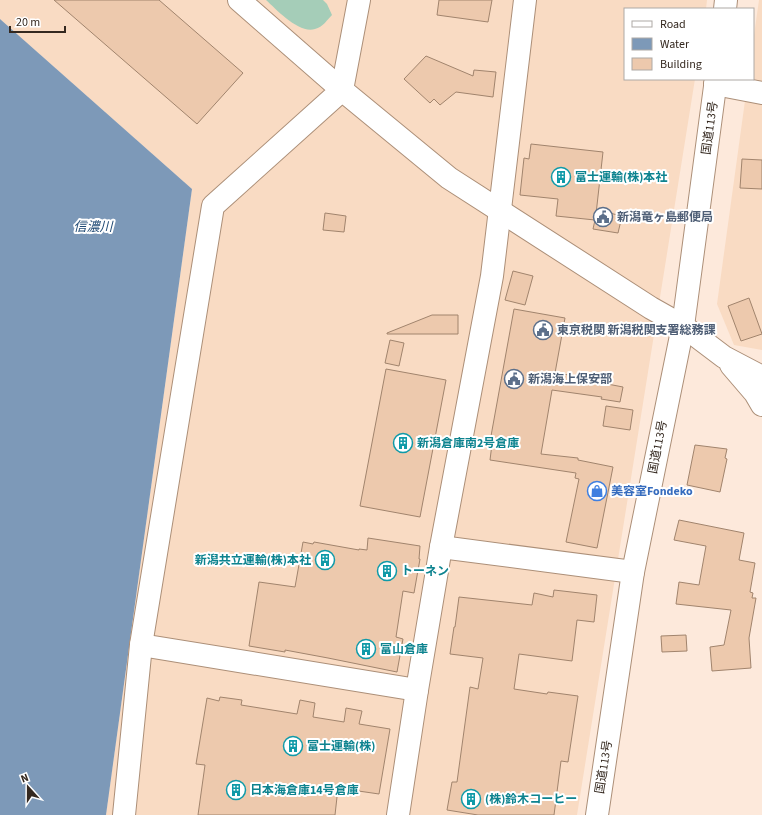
<svg xmlns="http://www.w3.org/2000/svg" width="762" height="815" font-family="'Source Sans 3','Noto Sans JP',sans-serif">
	<style>
		.built { fill: #f9dbc3 }
		.green { fill: #a5cdb8 }
		.water { fill: #7d99b8 }
		.building { fill: #edc9ad; stroke: #a1846d }
		.lines { fill: none; stroke-linecap: round; stroke-linejoin: round }
		.minor-casing { stroke: #ac8f78; stroke-width: 24 }
		.major-casing { stroke: #ac8f78; stroke-width: 24 }
		.highway-casing { stroke: #ac8f78; stroke-width: 24 }
		.minor { stroke: #fff; stroke-width: 22 }
		.major { stroke: #fff; stroke-width: 22 }
		.highway { stroke: #fff; stroke-width: 22 }
		.labels { text-anchor: middle; dominant-baseline: central; stroke-width: 4; stroke-linejoin: round; paint-order: stroke }
		.street-label { font-size: 12px; fill: #34281f; stroke: #fff }
		.culture-label { font-size: 12px; font-weight: bold; fill: #0d838f; stroke: #fff; text-anchor: start }
		.service-label { font-size: 12px; font-weight: bold; fill: #4e5e75; stroke: #fff; text-anchor: start }
		.shop-label { font-size: 12px; font-weight: bold; fill: #366cbe; stroke: #fff; text-anchor: start }
		.water-label { font-size: 13px; font-style: italic; fill: #1f4974; stroke: #fff }
	</style>
	<rect width="100%" height="100%" fill="#fde9db"/>
	<!-- built -->
	<g class="built">
		<polygon points="0,0 707,0 706,9 625,9 625,79 695,79 577,815 106,815 192,189 0,19"/>
		<polygon points="759,0 762,0 762,350 734,345 717,304 748,79 753,79 753,42"/>
	</g>
	<!-- green -->
	<path class="green" d="M 266,0 L 323,0 L 327,4 L 332,15 C 327,20 323,27 315,29 C 299,34 277,10 266,0 Z"/>
	<!-- water -->
	<polygon class="water" points="0,19 192,189 106,815 0,815"/>
	<!-- building -->
	<g class="building">
		<polygon points="54,0 159,0 243,73 197,124"/>
		<polygon points="439,0 492,0 488,22 437,15"/>
		<polygon points="426,56 473,76 474,70 496,72 493,97 456,92 440,105 434,99 430,103 404,79"/>
		<polygon points="531,144 603,152 596,214 597,210 622,216 618,233 593,229 595,220 556,216 558,199 520,195 524,158 529,159"/>
		<polygon points="742,159 762,160 762,189 740,188"/>
		<polygon points="325,213 346,216 344,232 323,230"/>
		<polygon points="513,271 533,276 525,305 505,300"/>
		<polygon points="749,298 762,334 741,341 728,306"/>
		<polygon points="514,309 565,318 555,373 597,379 597,382 623,387 620,402 601,399 602,397 552,390 541,454 578,458 578,460 613,467 597,548 566,542 579,479 575,478 576,473 490,460 493,436 491,436"/>
		<polygon points="432,315 458,315 458,334 387,334 387,333"/>
		<polygon points="390,340 404,343 399,366 385,363"/>
		<polygon points="386,369 446,380 420,517 360,506"/>
		<polygon points="606,406 633,410 630,430 603,426"/>
		<polygon points="695,445 727,449 725,458 727,459 720,492 687,485"/>
		<polygon points="679,520 744,533 739,560 755,563 750,592 753,593 752,598 756,598 749,638 751,668 712,671 710,647 724,645 731,610 676,604 679,582 699,585 706,546 674,540"/>
		<polygon points="368,538 420,546 419,559 420,559 414,593 403,591 396,637 403,639 397,672 328,658 285,650 285,652 249,646 259,582 295,587 303,542 313,544 314,542 359,550 359,549 367,550"/>
		<polygon points="554,590 597,595 594,622 577,620 572,661 519,654 514,689 547,694 548,692 578,696 568,762 561,761 554,815 478,815 447,810 452,782 457,782 470,687 478,689 483,658 450,654 454,627 455,627 459,597 532,605 534,593 553,597"/>
		<polygon points="686,635 687,651 662,652 661,636"/>
		<polygon points="220,697 242,700 241,705 297,714 300,700 315,703 313,717 344,722 346,708 362,711 359,724 390,729 379,794 338,788 335,815 198,815 205,765 196,764 207,698 219,701"/>
	</g>
	<g class="lines">
		<defs>
			<g id="minor">
				<polyline points="715,84 762,93"/>
				<polyline points="683,326 724,357 762,377"/>
				<polyline points="731,365 755,393 762,405"/>
				<polyline points="441,547 633,572"/>
				<polyline points="141,645 417,690"/>
				<polyline points="124,815 141,645 213,206 342,90 239,0"/>
				<polyline points="398,815 417,690 441,547 492,276 525,0"/>
			</g>
			<polyline id="major" points="359,0 342,90 449,178 651,308 683,326"/>
			<g id="highway">
				<polyline points="725,9 726,0"/>
				<polyline points="597,815 633,572 683,326 716,79"/>
			</g>
		</defs>
		<!-- minor casing -->
		<use href="#minor" class="minor-casing"/>
		<!-- major casing -->
		<use href="#major" class="major-casing"/>
		<!-- highway casing -->
		<use href="#highway" class="highway-casing"/>
		<!-- minor -->
		<use href="#minor" class="minor"/>
		<!-- major -->
		<use href="#major" class="major"/>
		<!-- highway -->
		<use href="#highway" class="highway"/>
	</g>
	<!-- icons -->
	<defs>
		<symbol id="building-ring" viewBox="-11 -11 22 22"><circle r="9.5" fill="#fff" stroke="#0f9aa8" stroke-width="1.5"/><path d="M-4-6H4V6H1V3H-1V6H-4ZM-2.5-4.3h1.7v1.8h-1.7ZM.8-4.3h1.7v1.8H.8ZM-2.5-1h1.7V.8h-1.7ZM.8-1h1.7V.8H.8Z" fill="#0f9aa8"/></symbol>
		<symbol id="civic-ring" viewBox="-11 -11 22 22"><circle r="9.5" fill="#fff" stroke="#5c6f8a" stroke-width="1.5"/><path d="M-.6-6.5H3V-4.5H.6V-3L4-1V1h2V6H-6V1h2V-1L-.6-3ZM-1.2 2.5V6h2.4V2.5Z" fill="#5c6f8a"/></symbol>
		<symbol id="shop-ring" viewBox="-11 -11 22 22"><circle r="9.5" fill="#fff" stroke="#3f7fe0" stroke-width="1.5"/><path d="M-5-2.5h2.3a2.7 3.5 0 0 1 5.4 0H5L5.5 6h-11ZM-1.5-2.5h3a1.5 2.3 0 0 0-3 0Z" fill="#3f7fe0"/></symbol>
	</defs>
	<g fill-rule="evenodd">
		<use href="#building-ring" x="550" y="166" width="22" height="22"/>
		<use href="#civic-ring" x="592" y="206" width="22" height="22"/>
		<use href="#civic-ring" x="532" y="319" width="22" height="22"/>
		<use href="#civic-ring" x="503" y="368" width="22" height="22"/>
		<use href="#building-ring" x="392" y="432" width="22" height="22"/>
		<use href="#shop-ring" x="586" y="480" width="22" height="22"/>
		<use href="#building-ring" x="314" y="549" width="22" height="22"/>
		<use href="#building-ring" x="376" y="560" width="22" height="22"/>
		<use href="#building-ring" x="355" y="638" width="22" height="22"/>
		<use href="#building-ring" x="282" y="735" width="22" height="22"/>
		<use href="#building-ring" x="225" y="779" width="22" height="22"/>
		<use href="#building-ring" x="460" y="788" width="22" height="22"/>
	</g>
	<g class="labels">
		<!-- street labels -->
		<g class="street-label">
			<text transform="translate(710 128) rotate(-82)">国道113号</text>
			<text transform="translate(658 447) rotate(-79)">国道113号</text>
			<text transform="translate(604 767) rotate(-81)">国道113号</text>
		</g>
		<!-- culture labels -->
		<g class="culture-label">
			<text x="575" y="177">富士運輸(株)本社</text>
			<text x="417" y="443">新潟倉庫南2号倉庫</text>
			<text x="311" y="560" text-anchor="end">新潟共立運輸(株)本社</text>
			<text x="401" y="571">トーネン</text>
			<text x="380" y="649">富山倉庫</text>
			<text x="307" y="746">富士運輸(株)</text>
			<text x="250" y="790">日本海倉庫14号倉庫</text>
			<text x="485" y="799">(株)鈴木コーヒー</text>
		</g>
		<!-- service labels -->
		<g class="service-label">
			<text x="617" y="217">新潟竜ヶ島郵便局</text>
			<text x="557" y="330">東京税関 新潟税関支署総務課</text>
			<text x="528" y="379">新潟海上保安部</text>
		</g>
		<!-- shop labels -->
		<g class="shop-label">
			<text x="611" y="491">美容室Fondeko</text>
		</g>
		<!-- water labels -->
		<g class="water-label">
			<text x="93" y="227">信濃川</text>
		</g>
	</g>
	<!-- legend -->
	<rect x="624" y="8" width="130" height="72" fill="#ffffff" stroke="#aea9a5"/>
	<rect x="632" y="21" width="20" height="6" fill="#ffffff" stroke="#aea9a5"/>
	<text x="660" y="28" font-size="12" fill="#34281f">Road</text>
	<rect x="632" y="38" width="20" height="12" fill="#7d99b8" stroke="#aea9a5"/>
	<text x="660" y="48" font-size="12" fill="#34281f">Water</text>
	<rect x="632" y="58" width="20" height="12" fill="#edc9ad" stroke="#aea9a5"/>
	<text x="660" y="68" font-size="12" fill="#34281f">Building</text>
	<!-- north arrow -->
	<g transform="translate(28 787) rotate(339)" stroke="#ffffff" stroke-width="3" paint-order="stroke">
	<path d="M0-3L7 15L0 10L-7 15Z" fill="#34281f"/>
	<text y="-6" font-size="11" font-weight="bold" text-anchor="middle" fill="#34281f">N</text>
	</g>
	<!-- scale -->
	<path d="M10 26v6h55v-6" fill="none" stroke="#34281f" stroke-width="2"/>
	<text x="16" y="26" font-size="12" fill="#34281f" stroke="#ffffff" stroke-width="3" paint-order="stroke">20 m</text>
</svg>
